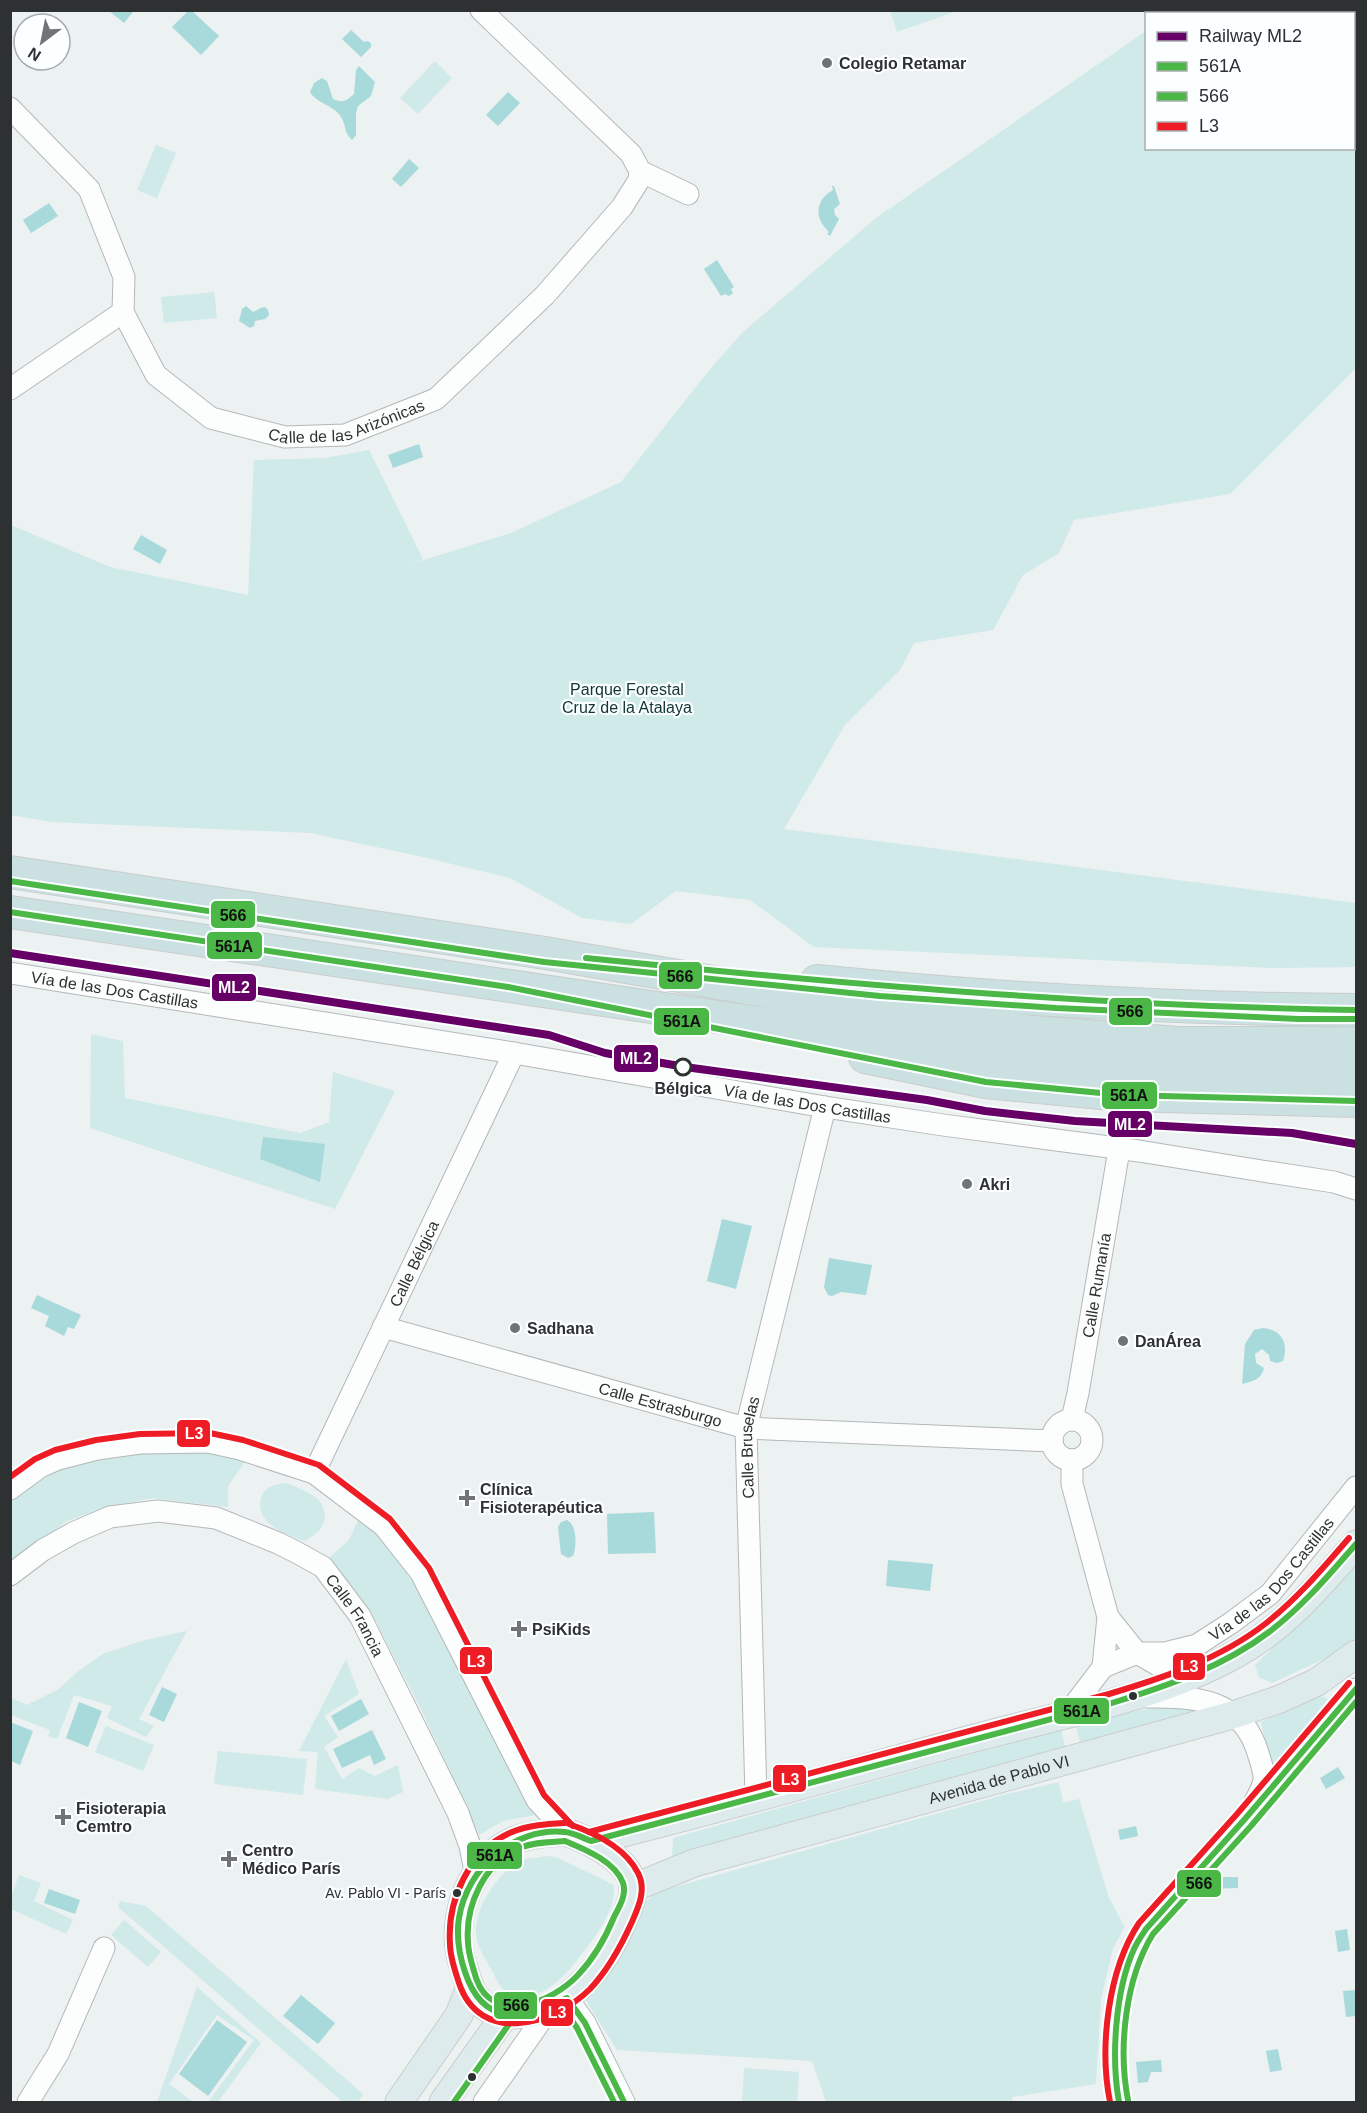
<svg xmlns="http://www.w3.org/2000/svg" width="1367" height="2113" font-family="Arial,sans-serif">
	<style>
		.green { fill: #d0e9e9 }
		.water { fill: #a8d9db }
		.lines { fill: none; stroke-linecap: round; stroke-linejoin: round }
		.minor-casing { stroke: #b4b8b8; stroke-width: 23 }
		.major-casing { stroke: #cacdcd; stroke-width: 29 }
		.highway-casing { stroke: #cacdcd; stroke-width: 34 }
		.minor { stroke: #fcfdfd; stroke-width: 21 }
		.major { stroke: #deebec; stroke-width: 27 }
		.highway { stroke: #cbe0e1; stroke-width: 32 }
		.bus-1-casing { stroke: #fbffff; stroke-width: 10 }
		.bus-2-casing { stroke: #fbffff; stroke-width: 10 }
		.bus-3-casing { stroke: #fbffff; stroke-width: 10 }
		.bus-1 { stroke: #4ab747; stroke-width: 6 }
		.bus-2 { stroke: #4ab747; stroke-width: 6 }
		.bus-3 { stroke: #ee1c25; stroke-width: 6 }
		.rail-1-casing { stroke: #fbffff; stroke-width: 12 }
		.rail-1 { stroke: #606; stroke-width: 8 }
		.poi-dot { fill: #707474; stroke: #fbffff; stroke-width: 2 }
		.stop-dot { fill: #fbffff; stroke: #2e3131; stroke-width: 3 }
		.bus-dot { fill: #2e3131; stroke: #fbffff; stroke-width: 2 }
		.labels { text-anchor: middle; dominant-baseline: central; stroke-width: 4.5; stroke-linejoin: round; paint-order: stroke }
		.bus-label { font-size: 14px; fill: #2e3131; stroke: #fbffff; text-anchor: end }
		.poi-label { font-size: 16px; font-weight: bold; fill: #2e3131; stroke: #fbffff; text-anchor: start }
		.street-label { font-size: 16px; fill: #2e3131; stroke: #fbffff }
		.park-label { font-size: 16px; fill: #133536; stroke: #fbffff }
		.stop-label { font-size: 16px; font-weight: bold; fill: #2e3131; stroke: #fbffff }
		.line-badge { stroke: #fbffff; stroke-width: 2 }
		.badge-label { font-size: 16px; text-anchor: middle; font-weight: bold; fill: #fff }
		.pale-badge-label { font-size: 16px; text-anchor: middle; font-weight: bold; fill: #111 }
	</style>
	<rect width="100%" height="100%" fill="#ecf1f1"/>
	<!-- green -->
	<g class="green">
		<polygon points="890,10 957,10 957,11 897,32"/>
		<polygon points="1176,11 1356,11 1356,368 1230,494 1074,520 1059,553 1023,575 993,630 914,643 900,670 845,725 784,829 1356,903 1356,967 1273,968 814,947 750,900 676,891 631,924 582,918 510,878 423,857 310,833 51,822 11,815 11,525 110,567 248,595 254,460 325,458 369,450 423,559 408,565 511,533 621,482 706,374 742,333 876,218 1146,31 1146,148 1354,148 1354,14 1172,13"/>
		<polygon points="435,61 452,78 418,114 400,98"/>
		<polygon points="156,145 176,153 157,198 137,190"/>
		<polygon points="214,292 217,318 164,323 161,297"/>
		<polygon points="91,1034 123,1041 125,1098 300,1133 329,1122 333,1072 395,1091 335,1209 90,1128"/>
		<path d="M 199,1450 L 247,1459 L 228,1486 L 228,1507 L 153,1498 L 106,1507 L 67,1521 L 11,1562 L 11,1502 C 29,1488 48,1474 70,1466 C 111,1452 157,1454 199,1450 Z"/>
		<path d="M 286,1483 C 303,1490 325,1496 325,1517 C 324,1529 314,1536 304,1541 C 286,1534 255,1524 261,1499 C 264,1486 274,1485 286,1483 Z"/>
		<polygon points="359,1518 382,1538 418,1590 535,1815 503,1821 479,1835 421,1709 376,1622 328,1559 349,1540"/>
		<polygon points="1356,1567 1356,1644 1272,1683 1259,1677 1255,1665"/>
		<polygon points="187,1631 139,1719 154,1726 146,1737 107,1718 112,1706 74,1695 57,1739 48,1736 50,1730 11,1715 11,1698 27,1705 59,1689 76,1673 103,1654 145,1640"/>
		<polygon points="346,1659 359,1694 324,1716 338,1737 324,1747 342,1779 359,1768 375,1776 398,1765 403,1792 388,1799 315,1789 318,1752 299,1751"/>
		<polygon points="1319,1696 1324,1697 1329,1700 1327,1709 1272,1769 1261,1722"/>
		<polygon points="1174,1704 1219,1706 1081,1746 1075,1723"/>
		<polygon points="106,1726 154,1745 143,1771 95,1752"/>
		<polygon points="1061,1729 1066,1750 672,1858 673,1838"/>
		<polygon points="218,1751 307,1759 303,1795 214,1784"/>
		<polygon points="1059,1782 1063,1803 1079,1799 1109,1898 1125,1927 1113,1948 1101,1999 1096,2084 1012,2097 1013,2102 826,2102 812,2061 617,2050 581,1993 638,1906 660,1891 1007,1794"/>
		<path d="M 545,1856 L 556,1857 L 614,1885 C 616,1911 596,1935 581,1955 C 568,1973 544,2000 519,1996 C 515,1995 509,1995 506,1992 C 499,1987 495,1976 491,1969 C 487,1961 481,1953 478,1944 C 468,1915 498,1868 527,1859 C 532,1858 539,1858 545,1856 Z"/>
		<polygon points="19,1875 41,1883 34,1901 73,1920 66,1934 11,1909 11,1897"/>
		<polygon points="120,1901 146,1906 363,2094 358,2102 343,2102 118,1907"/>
		<polygon points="124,1920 161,1952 148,1967 111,1935"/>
		<polygon points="197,1987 261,2043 218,2102 208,2102 254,2040 217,2015 169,2084 193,2102 157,2102"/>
		<polygon points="744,2068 799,2072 797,2102 742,2102"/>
	</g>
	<!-- water -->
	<g class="water">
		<polygon points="189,10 192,11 219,36 201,55 172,27"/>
		<polygon points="109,11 131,11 133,12 124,23"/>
		<polygon points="351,30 364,42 367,41 371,43 371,47 361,57 342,39"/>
		<path d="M 359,66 L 375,82 L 371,96 L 358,106 L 356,113 L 356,135 L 352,140 C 343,131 347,126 341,117 C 334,105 317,104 310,92 L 314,83 L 322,78 L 327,81 L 333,99 C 343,103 347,101 354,94 L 356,70 Z"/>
		<polygon points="508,92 520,103 498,126 486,115"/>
		<polygon points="409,159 419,168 401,187 392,179"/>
		<path d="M 832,186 L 834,186 L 840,204 L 834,209 L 835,215 L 839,219 L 830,236 L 827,234 L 829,232 C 814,218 815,200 833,190 Z"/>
		<polygon points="49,203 58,216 31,233 23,220"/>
		<polygon points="717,260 734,287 731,289 733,293 729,296 725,294 721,296 704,269"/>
		<polygon points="246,306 253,312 261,308 265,307 268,310 269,315 265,319 255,321 254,326 250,328 239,321 242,309"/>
		<polygon points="419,444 423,457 393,468 388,455"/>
		<polygon points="141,535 167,550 160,564 133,549"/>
		<polygon points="263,1137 325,1144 320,1182 260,1159"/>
		<polygon points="722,1219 752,1226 736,1289 707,1281"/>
		<polygon points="829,1258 872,1265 866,1295 841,1292 832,1296 828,1295 824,1287"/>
		<polygon points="37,1295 81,1315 74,1329 68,1327 64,1336 45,1326 49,1316 31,1308"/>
		<path d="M 1263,1328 C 1282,1330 1289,1343 1283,1361 L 1277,1363 L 1270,1361 L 1269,1355 L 1262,1349 L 1255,1354 L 1256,1363 L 1264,1368 C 1261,1380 1253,1381 1242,1384 L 1245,1344 L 1254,1330 Z"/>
		<polygon points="654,1512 656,1553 608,1554 607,1514"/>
		<path d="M 567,1520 C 577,1525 577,1546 573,1556 L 568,1558 L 561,1554 L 558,1527 L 561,1522 Z"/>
		<polygon points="888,1560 933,1564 930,1591 886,1586"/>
		<polygon points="162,1687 177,1694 164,1722 149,1715"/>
		<polygon points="361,1699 369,1714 339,1731 331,1716"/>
		<polygon points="79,1702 102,1711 88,1747 66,1738"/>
		<polygon points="10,1722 33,1731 20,1765 11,1761"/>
		<polygon points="372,1730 386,1759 374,1765 370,1755 342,1768 333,1749"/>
		<polygon points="1338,1767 1345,1778 1326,1789 1320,1778"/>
		<polygon points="1136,1826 1138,1836 1120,1840 1118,1830"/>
		<polygon points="1211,1877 1238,1877 1238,1888 1203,1889"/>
		<polygon points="49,1889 80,1900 75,1914 44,1903"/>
		<polygon points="1347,1929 1350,1950 1338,1952 1335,1931"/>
		<polygon points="1356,1990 1356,2016 1346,2017 1343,1991"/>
		<polygon points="301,1995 335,2023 318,2044 283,2016"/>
		<polygon points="217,2020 247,2042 208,2096 179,2074"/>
		<polygon points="1278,2049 1282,2070 1270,2072 1266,2051"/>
		<polygon points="1161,2060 1162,2072 1151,2072 1148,2082 1138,2083 1136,2062"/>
	</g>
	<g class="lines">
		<defs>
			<g id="minor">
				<path id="s1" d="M 10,108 L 89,189 L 124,277 L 123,312 L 156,375 L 211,418 L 285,437 L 345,435 L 436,399 L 545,295 L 622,207 L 639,180 L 640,171 L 631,154 L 481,10"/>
				<polyline points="640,171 688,194"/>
				<polyline points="10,389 123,312"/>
				<path id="s2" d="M 10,973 L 514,1053 L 825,1107 L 943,1125 L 1139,1151 L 1262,1171 L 1334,1182 L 1356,1189"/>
				<path id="s3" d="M 383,1327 L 746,1428 L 1052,1441"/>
				<path id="s4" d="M 1072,1419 L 1078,1393 L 1119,1150"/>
				<circle cx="1072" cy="1440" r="20"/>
				<polyline points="1072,1460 1072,1484 1108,1617 1103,1667"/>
				<path id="s5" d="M 314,1473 L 514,1053"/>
				<polyline points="10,1489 40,1467 58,1459 97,1449 140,1443 208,1442 240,1449 314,1473 384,1526 421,1573 537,1800 566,1832"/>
				<path id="s6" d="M 10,1575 L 43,1550 L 73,1533 L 110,1517 L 158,1511 L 216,1518 L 278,1543 L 296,1552 L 323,1567 L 360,1616 L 458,1813 L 470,1846 L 476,1876"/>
				<polyline points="1108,1617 1137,1653 1163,1668 1199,1673"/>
				<path d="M 1148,1697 C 1196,1696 1242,1699 1258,1753 C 1265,1776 1268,1779 1255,1801"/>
				<path id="s7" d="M 1068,1713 L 1103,1667 L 1137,1653 L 1165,1653 L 1197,1645 L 1231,1623 L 1270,1594 L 1356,1487"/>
				<path id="s8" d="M 756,1797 L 746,1428 L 825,1107"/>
				<polyline points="567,1998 585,2023 624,2102"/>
				<polyline points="28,2102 58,2054 104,1948"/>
				<polyline points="484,2102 542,2019 547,2008"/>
				<polyline points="1119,2102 1115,2081 1114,2042 1125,1975 1134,1948 1146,1929 1244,1820 1356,1689"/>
			</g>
			<g id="major">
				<path d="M 566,1832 C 588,1840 632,1860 633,1888 C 634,1897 628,1910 624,1918 C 606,1964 568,2014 514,2015 C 498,2015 485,2010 475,1996 C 468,1986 466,1973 462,1962 C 449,1919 470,1861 513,1841 C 529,1834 548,1833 566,1832 Z"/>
				<path d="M 591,1841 C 722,1809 851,1771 982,1736 C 1067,1713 1158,1698 1236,1654 C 1284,1628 1321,1584 1356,1544"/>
				<path id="s9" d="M 633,1888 L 694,1863 L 1236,1714 L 1280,1699 L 1317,1682 L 1356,1654"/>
				<polyline points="399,2102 459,2015 470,1987"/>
				<polyline points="443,2102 505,2015"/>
			</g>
			<g id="highway">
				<polyline points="10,872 545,953 893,1013 1033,1032 1178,1043 1356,1043"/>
				<path d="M 10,912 C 251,949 492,985 732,1019 C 939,1048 1147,1081 1356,1071"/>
				<path d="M 817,981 C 996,999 1177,1009 1356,1010"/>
				<polyline points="865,1057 986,1082 1122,1095 1356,1101"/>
			</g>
		</defs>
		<!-- minor casing -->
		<use href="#minor" class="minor-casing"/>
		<!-- major casing -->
		<use href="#major" class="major-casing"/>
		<!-- highway casing -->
		<use href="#highway" class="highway-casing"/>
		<!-- minor -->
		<use href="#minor" class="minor"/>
		<!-- major -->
		<use href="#major" class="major"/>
		<!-- highway -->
		<use href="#highway" class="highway"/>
		<defs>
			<g id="bus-1">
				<polyline points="10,912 508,987 986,1082 1122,1095 1356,1101"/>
				<path d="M 586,958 C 842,984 1098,1006 1356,1010"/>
				<path d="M 624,2102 L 585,2023 L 567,1998 C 524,2021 483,2027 465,1972 C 459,1954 456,1937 459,1918 C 467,1868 513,1827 565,1832 C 574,1833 583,1838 591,1841 L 1112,1703 C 1167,1686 1223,1667 1269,1632 C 1302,1607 1329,1575 1356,1544"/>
				<path d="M 1119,2102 C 1111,2058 1115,1991 1134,1949 C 1137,1942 1142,1935 1146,1929 L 1244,1820 L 1356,1689"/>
			</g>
			<g id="bus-2">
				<polyline points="10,881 544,962 880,996 1056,1008 1299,1019 1356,1019"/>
				<path d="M 565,1841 C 584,1849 615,1861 623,1883 C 627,1895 619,1907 614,1917 C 605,1939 594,1958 578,1975 C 553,2002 493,2027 476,1978 C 473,1967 468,1954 468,1942 C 465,1906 484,1863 519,1848 C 534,1842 550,1842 565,1841 Z"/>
				<polyline points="560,2003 577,2028 614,2102"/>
				<path d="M 1128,2100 C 1118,2049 1125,1979 1153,1934 L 1251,1826 L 1356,1702"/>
				<polyline points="454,2102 512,2020"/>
			</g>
			<g id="bus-3">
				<polyline points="10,1477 35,1459 55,1450 96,1440 140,1434 210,1433 243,1440 319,1465 390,1519 429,1568 544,1795 573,1826"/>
				<path d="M 565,1823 C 548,1824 529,1825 512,1832 C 469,1850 447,1900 450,1944 C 450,1957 455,1971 459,1983 C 480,2046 554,2025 590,1989 C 608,1970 620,1948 631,1924 C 638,1908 647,1890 638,1873 C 625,1847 595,1833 569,1824"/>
				<path d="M 589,1832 L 1109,1694 C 1163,1678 1220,1659 1265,1624 C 1297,1599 1323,1568 1349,1538"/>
				<path d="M 1110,2102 C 1099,2047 1108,1970 1139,1923 L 1237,1814 L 1349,1683"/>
			</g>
		</defs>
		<!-- bus-1 casing -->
		<use href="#bus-1" class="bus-1-casing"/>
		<!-- bus-2 casing -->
		<use href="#bus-2" class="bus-2-casing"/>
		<!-- bus-3 casing -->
		<use href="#bus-3" class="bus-3-casing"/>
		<!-- bus-1 -->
		<use href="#bus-1" class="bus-1"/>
		<!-- bus-2 -->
		<use href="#bus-2" class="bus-2"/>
		<!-- bus-3 -->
		<use href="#bus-3" class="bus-3"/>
		<defs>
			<polyline id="rail-1" points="10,953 549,1035 605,1053 685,1067 927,1100 985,1111 1075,1121 1292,1133 1356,1144"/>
		</defs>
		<!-- rail-1 casing -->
		<use href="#rail-1" class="rail-1-casing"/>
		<!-- rail-1 -->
		<use href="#rail-1" class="rail-1"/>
	</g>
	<!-- markers -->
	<g class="poi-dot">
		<circle cx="827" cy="63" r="6"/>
		<circle cx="967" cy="1184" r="6"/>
		<circle cx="515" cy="1328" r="6"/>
		<circle cx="1123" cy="1341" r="6"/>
		<path d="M464 1489h6v6h6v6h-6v6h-6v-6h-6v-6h6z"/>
		<path d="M516 1620h6v6h6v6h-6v6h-6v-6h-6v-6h6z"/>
		<path d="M60 1808h6v6h6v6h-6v6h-6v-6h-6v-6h6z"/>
		<path d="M226 1850h6v6h6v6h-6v6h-6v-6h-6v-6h6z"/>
	</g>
	<circle class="stop-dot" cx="683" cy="1067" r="8"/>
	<g class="bus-dot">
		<circle cx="1133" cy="1696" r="5"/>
		<circle cx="457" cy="1893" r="5"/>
		<circle cx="472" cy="2077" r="5"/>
	</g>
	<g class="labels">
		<!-- bus labels -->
		<g class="bus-label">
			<text x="446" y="1893">Av. Pablo VI - París</text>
		</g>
		<!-- poi labels -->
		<g class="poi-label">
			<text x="839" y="63">Colegio Retamar</text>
			<text x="979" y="1184">Akri</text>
			<text x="527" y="1328">Sadhana</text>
			<text x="1135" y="1341">DanÁrea</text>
			<text x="480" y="1489">Clínica<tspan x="480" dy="18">Fisioterapéutica</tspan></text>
			<text x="532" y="1629">PsiKids</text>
			<text x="76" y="1808">Fisioterapia<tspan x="76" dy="18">Cemtro</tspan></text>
			<text x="242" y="1850">Centro<tspan x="242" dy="18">Médico París</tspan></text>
		</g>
		<!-- street labels -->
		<g class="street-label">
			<text stroke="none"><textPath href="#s1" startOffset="524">Calle de las Arizónicas</textPath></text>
			<text stroke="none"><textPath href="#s2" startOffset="106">Vía de las Dos Castillas</textPath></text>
			<text stroke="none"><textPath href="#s2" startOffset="808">Vía de las Dos Castillas</textPath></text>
			<text stroke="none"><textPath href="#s5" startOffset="232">Calle Bélgica</textPath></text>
			<text stroke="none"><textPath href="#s4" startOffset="136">Calle Rumanía</textPath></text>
			<text stroke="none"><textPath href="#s3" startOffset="288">Calle Estrasburgo</textPath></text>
			<text stroke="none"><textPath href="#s8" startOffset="350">Calle Bruselas</textPath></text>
			<text stroke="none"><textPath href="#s7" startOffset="256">Vía de las Dos Castillas</textPath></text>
			<text stroke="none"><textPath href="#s6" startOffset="399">Calle Francia</textPath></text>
			<text stroke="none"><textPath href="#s9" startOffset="382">Avenida de Pablo VI</textPath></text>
		</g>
		<!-- park labels -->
		<g class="park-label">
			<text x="627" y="689">Parque Forestal<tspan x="627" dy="18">Cruz de la Atalaya</tspan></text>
		</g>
		<!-- stop labels -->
		<g class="stop-label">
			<text x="683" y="1088">Bélgica</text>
		</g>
	</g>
	<g class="line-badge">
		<rect x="210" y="900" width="46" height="29" rx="6" fill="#4ab747"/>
		<rect x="206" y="931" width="57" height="29" rx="6" fill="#4ab747"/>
		<rect x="658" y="961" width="45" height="29" rx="6" fill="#4ab747"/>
		<rect x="211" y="973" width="46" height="29" rx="6" fill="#606"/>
		<rect x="1108" y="997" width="45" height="29" rx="6" fill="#4ab747"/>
		<rect x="653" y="1007" width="57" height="29" rx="6" fill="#4ab747"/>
		<rect x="613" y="1044" width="46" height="29" rx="6" fill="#606"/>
		<rect x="1101" y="1081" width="57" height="29" rx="6" fill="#4ab747"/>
		<rect x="1107" y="1110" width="46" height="28" rx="6" fill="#606"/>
		<rect x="176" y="1419" width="35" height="29" rx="6" fill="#ee1c25"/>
		<rect x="459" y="1646" width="34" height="29" rx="6" fill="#ee1c25"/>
		<rect x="1172" y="1652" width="34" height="29" rx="6" fill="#ee1c25"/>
		<rect x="1053" y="1697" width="57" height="28" rx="6" fill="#4ab747"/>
		<rect x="772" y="1764" width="35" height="29" rx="6" fill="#ee1c25"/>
		<rect x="466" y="1841" width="57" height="29" rx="6" fill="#4ab747"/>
		<rect x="1176" y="1869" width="46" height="29" rx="6" fill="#4ab747"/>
		<rect x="493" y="1991" width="45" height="29" rx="6" fill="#4ab747"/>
		<rect x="540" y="1998" width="34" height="29" rx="6" fill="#ee1c25"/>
	</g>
	<g class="badge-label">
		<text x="234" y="993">ML2</text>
		<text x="636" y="1064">ML2</text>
		<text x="1130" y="1130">ML2</text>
		<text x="194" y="1439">L3</text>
		<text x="476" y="1667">L3</text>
		<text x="1189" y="1672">L3</text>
		<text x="790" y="1785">L3</text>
		<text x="557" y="2018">L3</text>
	</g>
	<g class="pale-badge-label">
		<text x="233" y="921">566</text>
		<text x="234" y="952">561A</text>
		<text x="680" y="982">566</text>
		<text x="1130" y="1017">566</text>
		<text x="682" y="1027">561A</text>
		<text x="1129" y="1101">561A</text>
		<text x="1082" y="1717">561A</text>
		<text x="495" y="1861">561A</text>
		<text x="1199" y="1889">566</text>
		<text x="516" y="2011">566</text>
	</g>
	<!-- border -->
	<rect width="1367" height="2113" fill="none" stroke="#2e3131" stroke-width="24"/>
	<!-- legend -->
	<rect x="1145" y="12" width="210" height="138" fill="#fbffff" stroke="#a9adad" stroke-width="1.5"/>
	<rect x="1157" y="32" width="30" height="9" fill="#660066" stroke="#a9adad" stroke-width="1.5"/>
	<text x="1199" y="42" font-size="18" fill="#2e3131">Railway ML2</text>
	<rect x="1157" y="62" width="30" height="9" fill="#4ab747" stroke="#a9adad" stroke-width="1.5"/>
	<text x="1199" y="72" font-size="18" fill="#2e3131">561A</text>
	<rect x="1157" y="92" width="30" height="9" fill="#4ab747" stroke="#a9adad" stroke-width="1.5"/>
	<text x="1199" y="102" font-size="18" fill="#2e3131">566</text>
	<rect x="1157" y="122" width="30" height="9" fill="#ee1c25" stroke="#a9adad" stroke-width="1.5"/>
	<text x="1199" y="132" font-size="18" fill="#2e3131">L3</text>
	<!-- north arrow -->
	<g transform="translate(42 42) rotate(212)"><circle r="28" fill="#fbffff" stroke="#a9adad" stroke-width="1.5"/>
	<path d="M0-4.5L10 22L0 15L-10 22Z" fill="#707474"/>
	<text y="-9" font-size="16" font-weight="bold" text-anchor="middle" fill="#2e3131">N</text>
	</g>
</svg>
